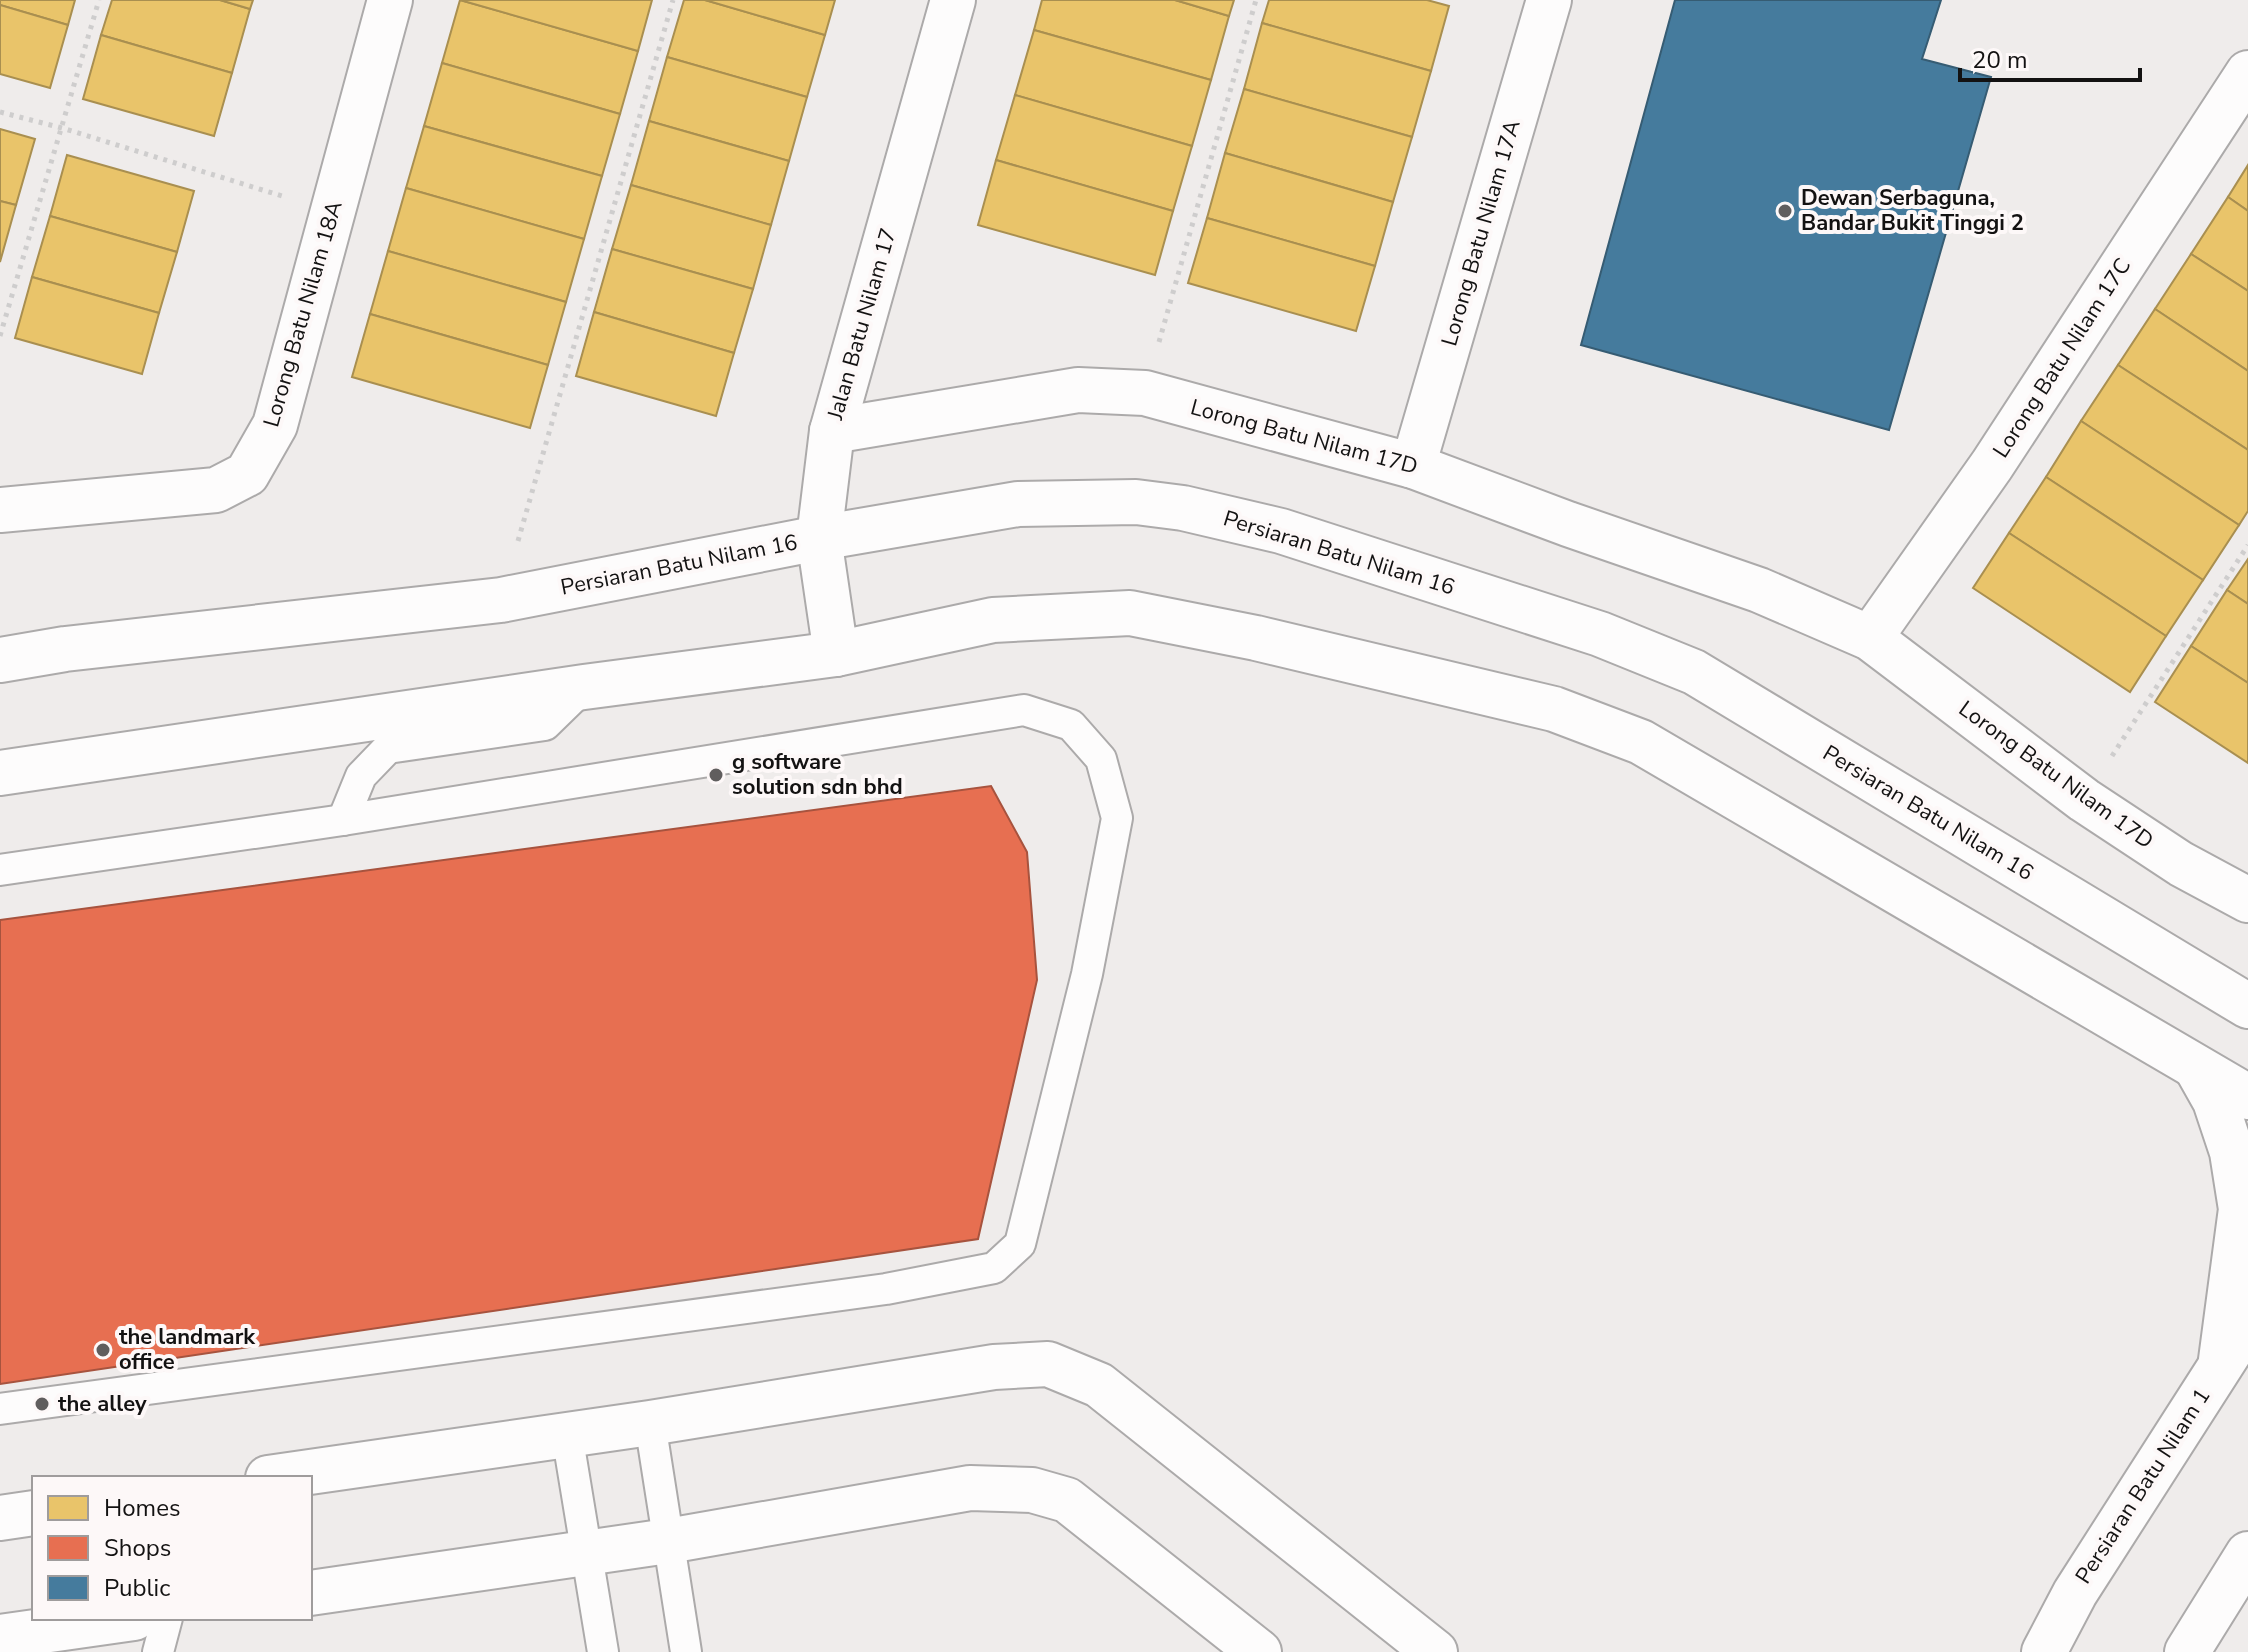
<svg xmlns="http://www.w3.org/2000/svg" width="2248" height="1652" font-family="'Nunito Sans',sans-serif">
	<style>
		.homes { fill: #e9c46a; stroke: #a98f50; stroke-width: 2 }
		.shops { fill: #e76f51; stroke: #a7533e; stroke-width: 2 }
		.public { fill: #457b9d; stroke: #365c73; stroke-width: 2 }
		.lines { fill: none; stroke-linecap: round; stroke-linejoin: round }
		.lane-casing { stroke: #acaaaa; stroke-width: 34 }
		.street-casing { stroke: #acaaaa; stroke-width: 48 }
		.secondary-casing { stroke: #acaaaa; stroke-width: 48 }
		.primary-casing { stroke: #acaaaa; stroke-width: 48 }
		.path { stroke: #cecdcd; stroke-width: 5; stroke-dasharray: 4 6; stroke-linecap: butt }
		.lane { stroke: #fdfcfc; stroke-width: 30 }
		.street { stroke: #fdfcfc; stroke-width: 44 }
		.secondary { stroke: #fdfcfc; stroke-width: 44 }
		.primary { stroke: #fdfcfc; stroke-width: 44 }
		.poi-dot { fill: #605e5e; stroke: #fdf8f8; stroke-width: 3 }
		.labels { text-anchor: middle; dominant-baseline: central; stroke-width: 8; stroke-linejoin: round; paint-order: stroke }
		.poi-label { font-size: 22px; font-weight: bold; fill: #131212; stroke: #fdf8f8; text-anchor: start }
		.street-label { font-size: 22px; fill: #131212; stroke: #fdf8f8 }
	</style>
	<rect width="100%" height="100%" fill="#efeceb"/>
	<!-- homes -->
	<g class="homes">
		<polygon points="0,0 75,0 68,25 0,5"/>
		<polygon points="112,0 220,0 250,9 232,73 101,35"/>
		<polygon points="220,0 253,0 250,9"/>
		<polygon points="460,0 638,51 620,114 442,63"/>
		<polygon points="460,0 652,0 638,51"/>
		<polygon points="684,0 705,0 825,35 807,97 667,57"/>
		<polygon points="705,0 835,0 825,35"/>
		<polygon points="1042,0 1175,0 1229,16 1211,80 1034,30"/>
		<polygon points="1175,0 1234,0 1229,16"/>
		<polygon points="1269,0 1427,0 1449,6 1431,71 1262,23"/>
		<polygon points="0,5 68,25 50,88 0,74"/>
		<polygon points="1262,23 1431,71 1412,137 1244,89"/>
		<polygon points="1034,30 1211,80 1192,146 1015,95"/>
		<polygon points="101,35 232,73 214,136 83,99"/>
		<polygon points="667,57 807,97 789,161 649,121"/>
		<polygon points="442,63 620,114 602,176 424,126"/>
		<polygon points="1244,89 1412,137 1393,202 1225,153"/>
		<polygon points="1015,95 1192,146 1173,211 996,160"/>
		<polygon points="649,121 789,161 771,225 631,185"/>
		<polygon points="424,126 602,176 584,239 406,188"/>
		<polygon points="0,129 35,139 16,205 0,201"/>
		<polygon points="1225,153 1393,202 1375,266 1207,218"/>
		<polygon points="67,155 194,191 177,252 50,216"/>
		<polygon points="996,160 1173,211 1155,275 978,225"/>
		<polygon points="2248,165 2248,211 2228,197"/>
		<polygon points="631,185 771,225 753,289 612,249"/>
		<polygon points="406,188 584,239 566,302 388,251"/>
		<polygon points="2228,197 2248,211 2248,291 2191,254"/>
		<polygon points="0,201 16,205 0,262"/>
		<polygon points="50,216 177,252 159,313 32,277"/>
		<polygon points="1207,218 1375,266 1356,331 1188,283"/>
		<polygon points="612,249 753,289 734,353 594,312"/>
		<polygon points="388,251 566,302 548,365 370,314"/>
		<polygon points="2191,254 2248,291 2248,371 2155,309"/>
		<polygon points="32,277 159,313 142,374 15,338"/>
		<polygon points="2155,309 2248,371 2248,450 2118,365"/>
		<polygon points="594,312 734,353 716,416 576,376"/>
		<polygon points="370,314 548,365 530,428 352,377"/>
		<polygon points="2118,365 2248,450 2248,511 2239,525 2081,421"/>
		<polygon points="2081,421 2239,525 2203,580 2046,477"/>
		<polygon points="2046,477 2203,580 2166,636 2009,533"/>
		<polygon points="2009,533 2166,636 2130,692 1973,588"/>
		<polygon points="2248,559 2248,604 2227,590"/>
		<polygon points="2227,590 2248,604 2248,683 2191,646"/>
		<polygon points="2191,646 2248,683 2248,763 2155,702"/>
	</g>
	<!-- shops -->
	<polygon class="shops" points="991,786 1027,852 1037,980 978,1239 0,1384 0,920"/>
	<!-- public -->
	<polygon class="public" points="1675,0 1941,0 1922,59 1991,77 1889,430 1581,345"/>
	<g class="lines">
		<defs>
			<g id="lane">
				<polyline points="343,820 361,776 388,748 545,725 584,687"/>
				<polyline points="0,870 343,820 1024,710 1071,725 1101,759 1117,818 1087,974 1020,1244 994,1268 886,1289 0,1409"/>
				<polyline points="650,1423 686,1652"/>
				<polyline points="567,1434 603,1652"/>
				<polyline points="158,1652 167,1618"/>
			</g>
			<g id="street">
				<polyline points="832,431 1078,390 1145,393 1413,466 1568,524 1759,590 1870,638 2084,800 2181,864 2248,900"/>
				<polyline points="1413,466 1549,0"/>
				<polyline points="0,510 216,490 247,474 275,425 390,0"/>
				<polyline points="1870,638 1992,465 2248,73"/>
				<polyline points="836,654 819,538 832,431 953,0"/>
				<polyline points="268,1478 650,1423 994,1367 1048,1364 1099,1385 1435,1652"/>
				<polyline points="0,1518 34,1513"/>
				<polyline points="310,1593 668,1541 970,1488 1032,1490 1067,1500 1259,1652"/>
				<polyline points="0,1637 134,1618"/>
			</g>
			<g id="secondary">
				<polyline points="0,660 65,649 501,600 819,538 1018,504 1136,502 1183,508 1281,531 1600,634 1694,672 2248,1006"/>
				<polyline points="0,773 584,687 836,654 993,620 1130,613 1256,638 1554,709 1641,742 2248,1097"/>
			</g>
			<g id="primary">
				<polyline points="2197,1069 2215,1101 2232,1152 2241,1209 2221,1360"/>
				<polyline points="2044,1652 2075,1593 2248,1323"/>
				<polyline points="2187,1652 2248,1554"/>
			</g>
		</defs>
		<!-- lane casing -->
		<use href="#lane" class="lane-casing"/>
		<!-- street casing -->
		<use href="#street" class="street-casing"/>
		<!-- secondary casing -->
		<use href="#secondary" class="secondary-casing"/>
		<!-- primary casing -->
		<use href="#primary" class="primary-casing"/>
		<!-- path -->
		<g class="path">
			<polyline points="0,112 62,128 282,196"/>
			<polyline points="0,336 99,0"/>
			<polyline points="1159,342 1256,0"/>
			<polyline points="518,541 673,0"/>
			<polyline points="2112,756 2248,545"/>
		</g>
		<!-- lane -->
		<use href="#lane" class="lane"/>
		<!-- street -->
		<use href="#street" class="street"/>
		<!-- secondary -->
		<use href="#secondary" class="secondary"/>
		<!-- primary -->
		<use href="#primary" class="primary"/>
	</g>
	<!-- markers -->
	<g class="poi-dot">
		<circle cx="1785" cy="211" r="8"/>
		<circle cx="716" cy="775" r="8"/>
		<circle cx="103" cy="1350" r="8"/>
		<circle cx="42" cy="1404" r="8"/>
	</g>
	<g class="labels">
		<!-- poi labels -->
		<g class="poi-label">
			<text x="1801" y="198">Dewan Serbaguna,<tspan x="1801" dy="25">Bandar Bukit Tinggi 2</tspan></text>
			<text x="732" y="762">g software<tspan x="732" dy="25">solution sdn bhd</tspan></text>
			<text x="119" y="1337">the landmark<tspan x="119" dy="25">office</tspan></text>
			<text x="58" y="1404">the alley</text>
		</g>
		<!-- street labels -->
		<g class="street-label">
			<text transform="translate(1481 233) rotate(-74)">Lorong Batu Nilam 17A</text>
			<text transform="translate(303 314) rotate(-74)">Lorong Batu Nilam 18A</text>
			<text transform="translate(862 324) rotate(-74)">Jalan Batu Nilam 17</text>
			<text transform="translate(2062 358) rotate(-57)">Lorong Batu Nilam 17C</text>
			<text transform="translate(1304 437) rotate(15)">Lorong Batu Nilam 17D</text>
			<text transform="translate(1339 553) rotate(17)">Persiaran Batu Nilam 16</text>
			<text transform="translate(679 565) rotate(-11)">Persiaran Batu Nilam 16</text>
			<text transform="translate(2056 775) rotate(36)">Lorong Batu Nilam 17D</text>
			<text transform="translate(1928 813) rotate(31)">Persiaran Batu Nilam 16</text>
			<text transform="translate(2143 1486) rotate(-57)">Persiaran Batu Nilam 1</text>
		</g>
	</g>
	<!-- legend -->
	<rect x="32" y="1476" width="280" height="144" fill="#fdf8f8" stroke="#9f9c9c" stroke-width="2"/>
	<rect x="48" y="1496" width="40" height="24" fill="#e9c46a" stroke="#9f9c9c" stroke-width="2"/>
	<text x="104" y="1516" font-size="24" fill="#131212">Homes</text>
	<rect x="48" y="1536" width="40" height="24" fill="#e76f51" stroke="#9f9c9c" stroke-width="2"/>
	<text x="104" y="1556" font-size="24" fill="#131212">Shops</text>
	<rect x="48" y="1576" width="40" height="24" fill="#457b9d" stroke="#9f9c9c" stroke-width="2"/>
	<text x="104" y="1596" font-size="24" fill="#131212">Public</text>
	<!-- scale -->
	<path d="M1960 68v12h180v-12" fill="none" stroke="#131212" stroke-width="4"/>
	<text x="1972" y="68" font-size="24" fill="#131212" stroke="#fdf8f8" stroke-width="6" paint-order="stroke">20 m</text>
</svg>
